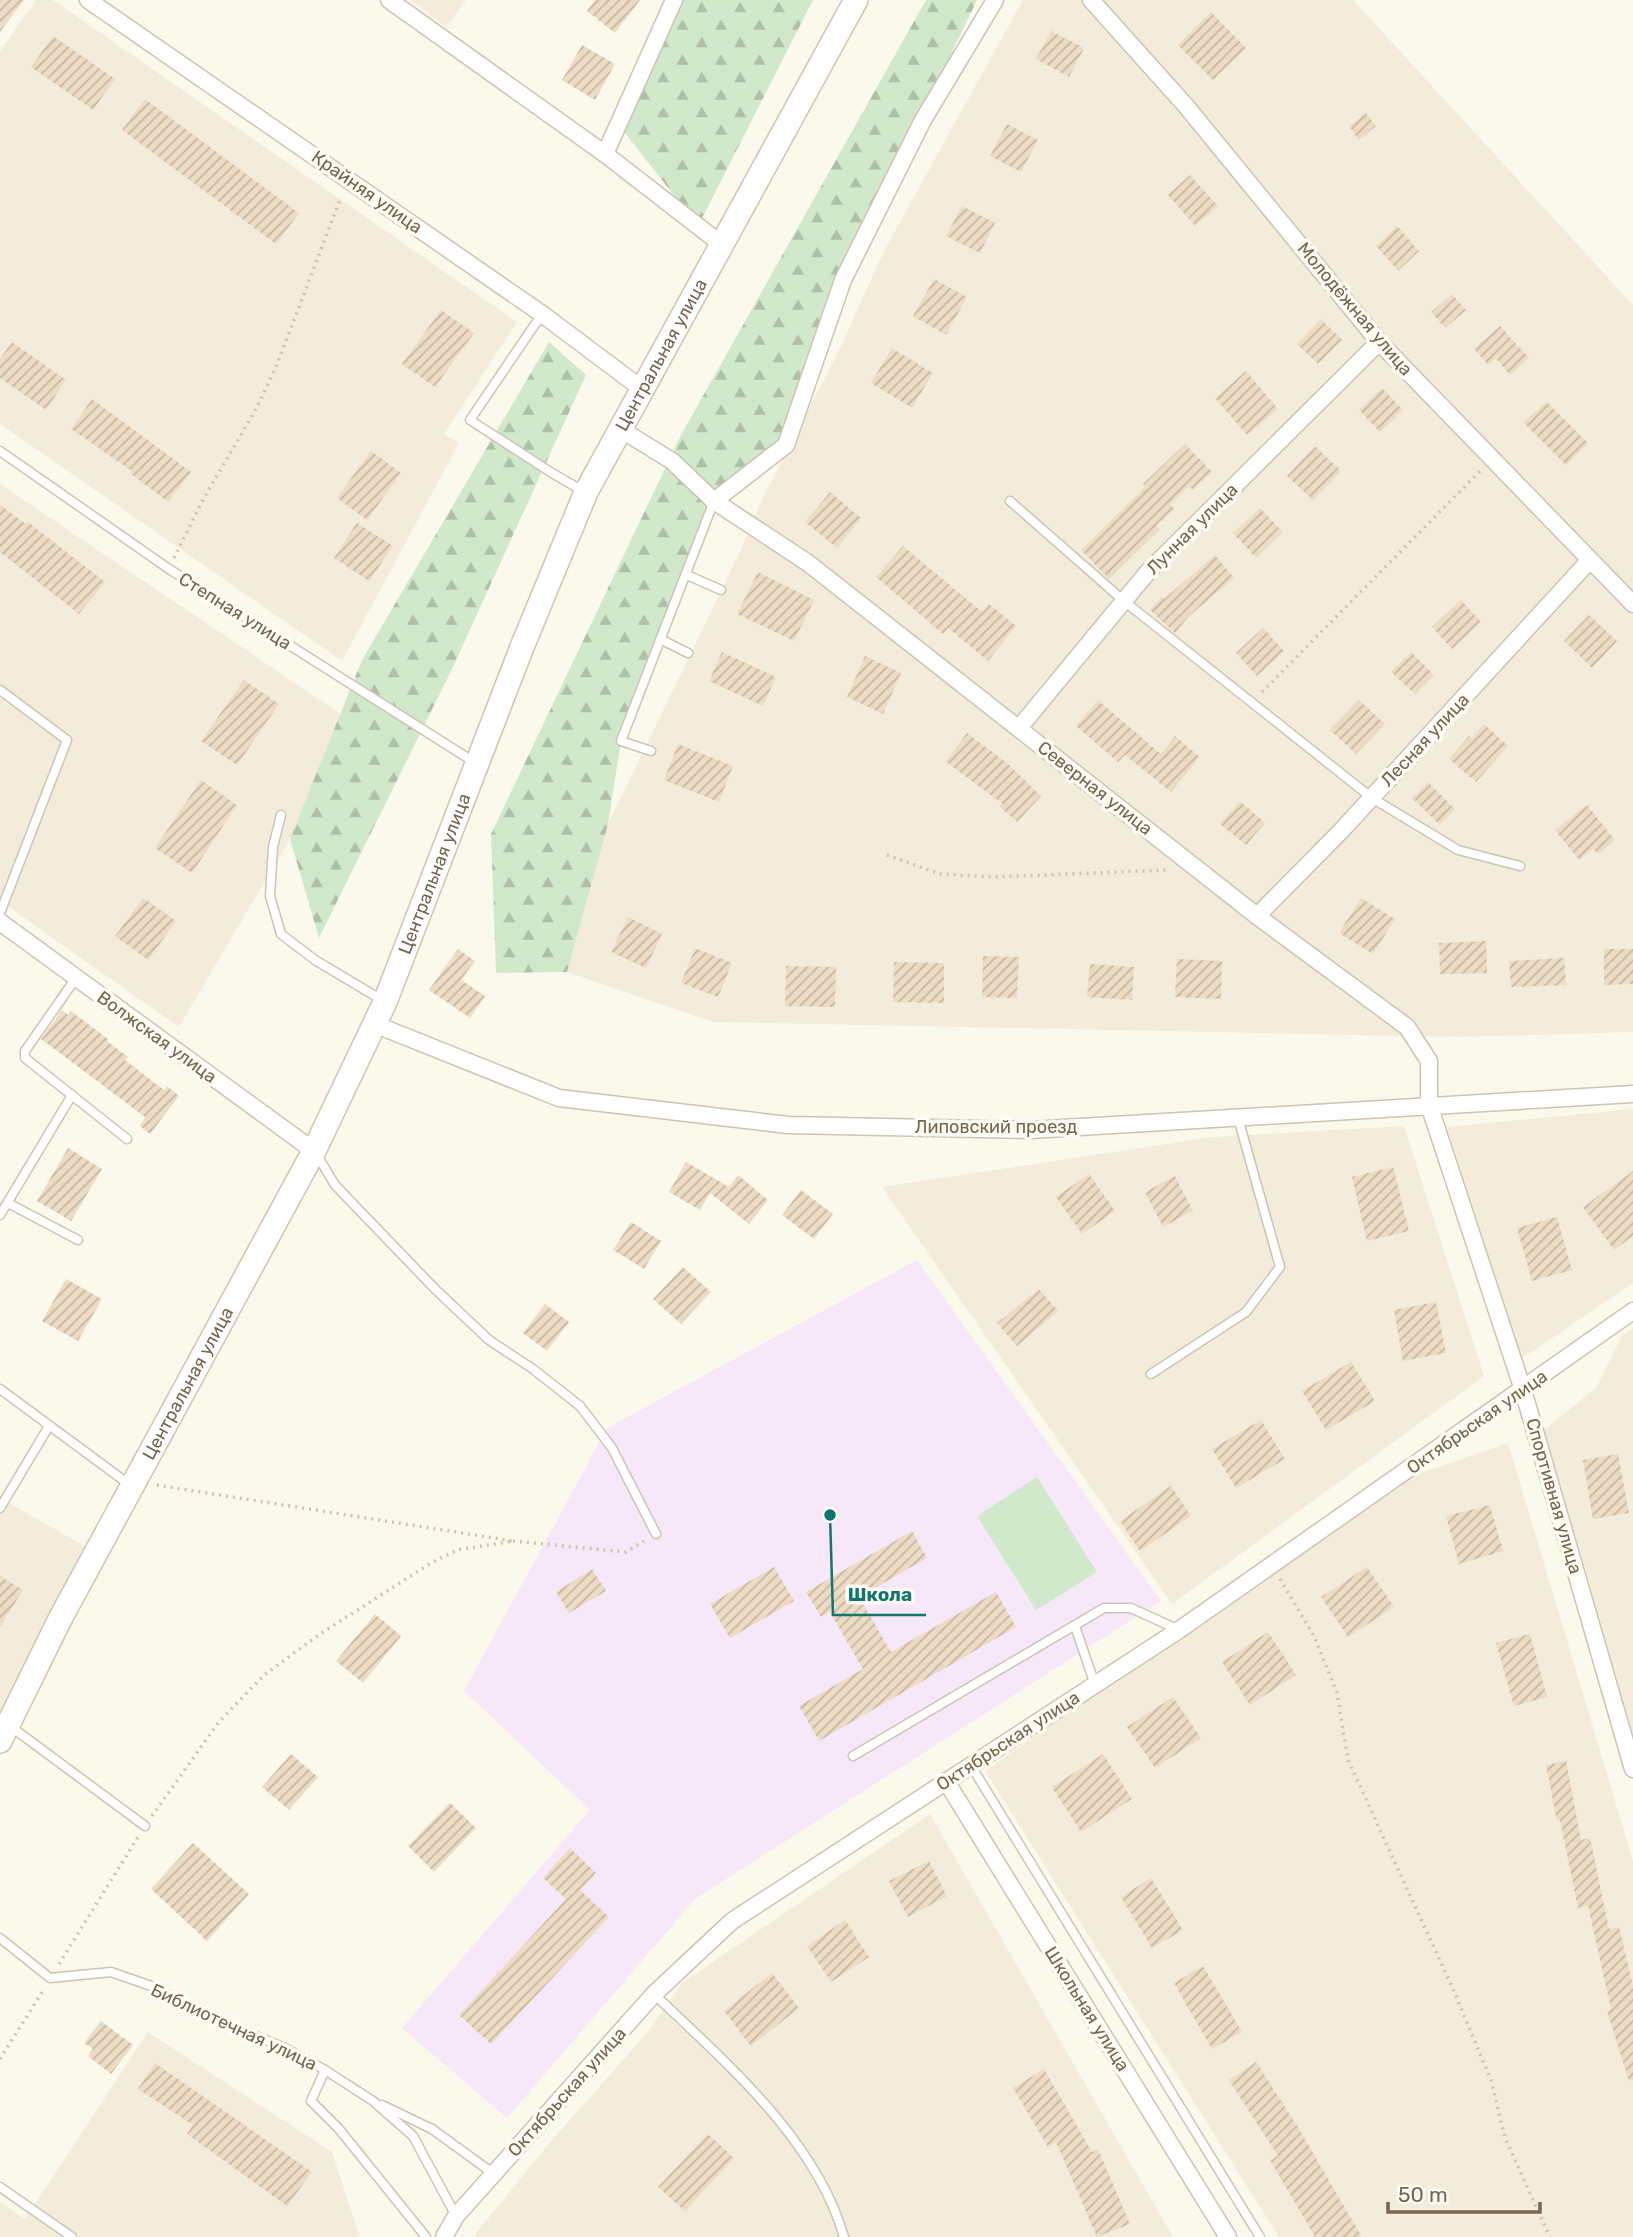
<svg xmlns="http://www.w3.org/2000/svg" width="1633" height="2237" font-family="Rubik,sans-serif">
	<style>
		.residential { fill: #f3ecdb }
		.education { fill: #f6e8f8 }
		.forest { fill: url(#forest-firs) }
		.pitch { fill: #d1e9cb }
		.building { fill: url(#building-hatch) }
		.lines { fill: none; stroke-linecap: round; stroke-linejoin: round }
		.lane-casing { stroke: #cdc4b2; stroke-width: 11 }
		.street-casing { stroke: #cdc4b2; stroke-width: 19 }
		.secondary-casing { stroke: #d0c4b0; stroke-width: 26 }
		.path { stroke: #d4c2a8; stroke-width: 3.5; stroke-dasharray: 2 5; stroke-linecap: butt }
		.lane { stroke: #fff; stroke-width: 8 }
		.street { stroke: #fff; stroke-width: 16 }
		.secondary { stroke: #fff; stroke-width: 23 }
		.labels { text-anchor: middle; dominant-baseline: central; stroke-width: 7; stroke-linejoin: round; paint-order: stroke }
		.street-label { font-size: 18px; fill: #766550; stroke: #fefcf3 }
		.leader { fill: none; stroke: #0f766e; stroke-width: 2.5 }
		.callout-dot { fill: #0f766e; stroke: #fefcf3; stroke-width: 2.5 }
		.callout-label { font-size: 19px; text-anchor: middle; font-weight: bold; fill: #0f766e; stroke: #fefcf3; stroke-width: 7; stroke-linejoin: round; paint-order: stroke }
	</style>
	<defs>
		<pattern id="forest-firs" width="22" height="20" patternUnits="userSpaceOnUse" patternTransform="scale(1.75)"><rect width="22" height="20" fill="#d1e9cb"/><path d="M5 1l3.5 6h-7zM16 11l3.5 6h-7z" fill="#aec0a7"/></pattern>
		<pattern id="building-hatch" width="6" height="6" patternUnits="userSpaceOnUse" patternTransform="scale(1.75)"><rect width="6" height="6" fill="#eddcc4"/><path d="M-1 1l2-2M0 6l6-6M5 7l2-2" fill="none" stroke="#c5b6a2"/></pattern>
	</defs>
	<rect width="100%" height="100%" fill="#fbf9ec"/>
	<!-- residential -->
	<g class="residential">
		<polygon points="36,0 53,0 517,322 444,434 459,443 342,661 0,424 0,51"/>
		<polygon points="411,0 466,0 446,27"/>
		<polygon points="1023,0 1353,0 1633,305 1633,1032 1460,1037 713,1022 538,962 628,783 738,556 762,500 840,348 885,249"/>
		<polygon points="0,484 357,725 179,1027 0,901"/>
		<polygon points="1633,1109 1633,1283 1518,1361 1447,1127"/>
		<polygon points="1404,1126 1484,1376 1172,1604 882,1187 1213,1137"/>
		<polygon points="1633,1328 1633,1737 1544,1430 1597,1387 1621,1337"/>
		<polygon points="1508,1443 1633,1861 1633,2237 1279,2237 985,1771 1395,1482"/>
		<polygon points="0,1498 90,1549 0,1732"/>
		<polygon points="930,1814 1173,2237 473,2237 547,2146 647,2033 682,1983"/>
		<polygon points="148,2032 332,2152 360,2237 0,2237 0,2202 25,2219"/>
	</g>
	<!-- education -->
	<polygon class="education" points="917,1260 1161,1601 695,1899 507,2118 402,2028 590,1810 464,1691 607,1428"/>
	<!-- forest -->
	<g class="forest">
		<polygon points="684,0 813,0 698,226 618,124"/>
		<polygon points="926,0 977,0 843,280 786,445 714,502 621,741 608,824 567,972 496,973 491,834 681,435"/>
		<polygon points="549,342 586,375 451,671 319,938 290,839 362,660"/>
	</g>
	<!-- pitch -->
	<polygon class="pitch" points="1037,1477 1097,1572 1036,1610 977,1516"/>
	<!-- building -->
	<g class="building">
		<polygon points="0,0 24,0 0,32"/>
		<polygon points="595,0 640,0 615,33 587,11"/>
		<polygon points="1211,12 1246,48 1213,80 1178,45"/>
		<polygon points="1051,31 1084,48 1069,77 1036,59"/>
		<polygon points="53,36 115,79 93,110 31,67"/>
		<polygon points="582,45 615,64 595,100 562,80"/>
		<polygon points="145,99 299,213 276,244 122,130"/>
		<polygon points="1366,113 1376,126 1359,140 1349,126"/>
		<polygon points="1007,124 1038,140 1021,172 990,156"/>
		<polygon points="1190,175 1218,206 1195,226 1168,195"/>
		<polygon points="962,206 995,223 980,253 946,236"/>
		<polygon points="1397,226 1419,251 1398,271 1376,246"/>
		<polygon points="934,279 967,297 946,335 913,316"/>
		<polygon points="1452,294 1466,310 1445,328 1431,312"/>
		<polygon points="441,310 474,333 435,387 402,364"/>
		<polygon points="1321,319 1342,340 1318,364 1297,344"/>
		<polygon points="1500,326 1529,358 1510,375 1496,358 1488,365 1474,349"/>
		<polygon points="12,342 66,380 46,410 0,378 0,359"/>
		<polygon points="892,348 933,373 912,408 871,383"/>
		<polygon points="1246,371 1278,409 1247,435 1215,398"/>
		<polygon points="1382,388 1403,410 1380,432 1359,410"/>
		<polygon points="92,399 191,472 168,502 130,473 132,471 71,429"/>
		<polygon points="1547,402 1588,443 1566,465 1523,422"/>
		<polygon points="1185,444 1212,472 1193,490 1189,486 1170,504 1174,509 1156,526 1160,529 1109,579 1081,550 1145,487 1143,484"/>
		<polygon points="1315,446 1341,471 1313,500 1287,476"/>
		<polygon points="371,451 401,473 367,520 337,498"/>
		<polygon points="830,492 861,518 837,548 805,522"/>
		<polygon points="0,505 26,524 28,522 105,582 79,614 0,552"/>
		<polygon points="1260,508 1283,532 1256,558 1233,533"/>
		<polygon points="357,523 393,546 369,581 334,558"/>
		<polygon points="903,546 982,612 989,604 1016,626 988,661 948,628 943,634 876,577"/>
		<polygon points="1215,555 1234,578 1189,616 1175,633 1150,610 1162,597 1164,599"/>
		<polygon points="758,572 814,600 794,641 737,614"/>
		<polygon points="1461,600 1481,622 1452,649 1432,627"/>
		<polygon points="1589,615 1617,641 1592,668 1564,641"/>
		<polygon points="1263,628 1284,651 1257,676 1236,653"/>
		<polygon points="722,652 776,677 763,706 709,681"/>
		<polygon points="1411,652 1434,675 1415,694 1391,672"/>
		<polygon points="865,656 901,673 883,714 847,697"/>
		<polygon points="244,680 279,704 237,765 201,741"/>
		<polygon points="1098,700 1161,754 1175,736 1200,757 1171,792 1125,755 1118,762 1076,726"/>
		<polygon points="1359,700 1385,724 1356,754 1330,730"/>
		<polygon points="1484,724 1508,746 1476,782 1449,759 1469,736 1472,738"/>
		<polygon points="967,733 1007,763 1041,796 1017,822 1000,807 1003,804 946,762"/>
		<polygon points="678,744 733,766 719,802 664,780"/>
		<polygon points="201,780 237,805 192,873 155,848"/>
		<polygon points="1428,782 1455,809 1440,825 1412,798"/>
		<polygon points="1240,801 1265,823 1246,845 1220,824"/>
		<polygon points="1587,805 1615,840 1598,854 1593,849 1579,860 1555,830"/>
		<polygon points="143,898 176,921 148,960 115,936"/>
		<polygon points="1361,898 1395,919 1373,954 1339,933"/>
		<polygon points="628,917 662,934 646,968 611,952"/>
		<polygon points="1486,941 1487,973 1440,974 1439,943"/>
		<polygon points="695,948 732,963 718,997 681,983"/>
		<polygon points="458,949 475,961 461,980 485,996 470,1018 429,990"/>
		<polygon points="1604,949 1633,949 1633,984 1604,985"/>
		<polygon points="983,956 1019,957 1017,998 982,997"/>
		<polygon points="1564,958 1566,985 1511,987 1509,961"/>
		<polygon points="1177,959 1222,961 1221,999 1175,997"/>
		<polygon points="894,962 944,963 944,1003 893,1002"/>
		<polygon points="1090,964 1134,967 1132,1000 1087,997"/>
		<polygon points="786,966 836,967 835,1007 785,1006"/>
		<polygon points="62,1010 68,1015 71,1011 108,1039 107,1041 128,1057 125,1060 164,1090 167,1086 179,1096 150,1134 140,1126 145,1117 41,1039"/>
		<polygon points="68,1148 102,1169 71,1221 37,1201"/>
		<polygon points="686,1162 729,1187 738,1175 768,1200 749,1224 710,1193 700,1210 669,1192"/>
		<polygon points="1393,1167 1409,1231 1367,1241 1352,1177"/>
		<polygon points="1633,1171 1633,1236 1614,1250 1583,1207"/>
		<polygon points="1089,1174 1115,1211 1082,1234 1056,1197"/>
		<polygon points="1175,1176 1193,1211 1163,1227 1145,1192"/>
		<polygon points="801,1190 833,1214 814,1239 782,1215"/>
		<polygon points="1557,1217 1572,1270 1532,1281 1517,1228"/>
		<polygon points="631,1222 661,1241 644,1269 613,1250"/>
		<polygon points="683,1267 711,1292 681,1324 653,1299"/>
		<polygon points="66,1279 102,1299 78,1341 42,1321"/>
		<polygon points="1039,1289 1058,1311 1017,1346 997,1323"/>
		<polygon points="1436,1302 1446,1353 1403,1361 1394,1310"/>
		<polygon points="545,1304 569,1322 547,1351 523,1333"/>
		<polygon points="1351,1362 1375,1401 1326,1430 1302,1391"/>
		<polygon points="1261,1420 1285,1459 1236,1488 1212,1449"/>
		<polygon points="1618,1454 1629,1513 1593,1519 1583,1460"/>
		<polygon points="1171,1486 1191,1516 1140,1551 1120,1521"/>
		<polygon points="1490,1505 1503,1551 1459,1564 1446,1516"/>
		<polygon points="912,1531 927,1558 859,1597 891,1652 996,1592 1016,1627 819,1741 799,1706 863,1669 830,1612 821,1617 806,1592"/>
		<polygon points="774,1567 794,1601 730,1638 710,1604"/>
		<polygon points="1367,1567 1394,1607 1348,1637 1321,1597"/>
		<polygon points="592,1569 606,1591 569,1613 556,1592"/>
		<polygon points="0,1576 23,1590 0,1627"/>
		<polygon points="375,1614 401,1636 363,1683 336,1661"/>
		<polygon points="1268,1632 1296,1675 1250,1705 1222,1662"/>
		<polygon points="1530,1634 1547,1697 1514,1706 1496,1643"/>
		<polygon points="1173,1697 1201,1738 1155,1768 1127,1727"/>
		<polygon points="291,1754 318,1777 289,1810 262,1787"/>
		<polygon points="1103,1754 1132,1799 1081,1832 1052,1787"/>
		<polygon points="1566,1761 1581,1840 1590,1838 1609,1929 1619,1927 1633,1986 1633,2080 1629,2081 1607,2011 1611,2009 1588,1906 1578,1908 1560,1820 1557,1821 1546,1765"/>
		<polygon points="450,1803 476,1828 434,1872 408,1846"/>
		<polygon points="193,1843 249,1894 207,1941 151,1889"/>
		<polygon points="570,1848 596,1873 580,1890 609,1917 491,2044 459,2015 566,1899 543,1878"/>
		<polygon points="929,1861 947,1896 908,1917 889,1881"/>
		<polygon points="1151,1878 1183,1930 1152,1948 1121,1897"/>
		<polygon points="845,1920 869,1957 831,1982 807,1946"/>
		<polygon points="1203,1966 1242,2032 1212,2049 1174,1983"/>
		<polygon points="772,1973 799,2008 751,2046 724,2011"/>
		<polygon points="101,2021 133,2045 111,2074 88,2056 93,2049 84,2043"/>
		<polygon points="1256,2062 1296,2124 1362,2237 1315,2237 1270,2160 1278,2156 1229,2080"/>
		<polygon points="155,2063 312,2172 287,2206 187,2134 193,2125 138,2089"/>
		<polygon points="1044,2069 1092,2152 1098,2149 1130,2224 1097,2237 1056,2142 1048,2147 1013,2088"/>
		<polygon points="708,2134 734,2158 685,2211 658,2187"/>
	</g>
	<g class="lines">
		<defs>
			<g id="lane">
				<polyline points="542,314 470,420 552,473 583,491"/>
				<polyline points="0,451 169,569 474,762"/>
				<polyline points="1010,501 1124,601 1372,798 1458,850 1520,866"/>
				<polyline points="687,575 721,590"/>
				<polyline points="660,639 688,653"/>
				<polyline points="0,690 67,740 0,913"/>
				<polyline points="651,751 621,741 714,501"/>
				<polyline points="281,815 273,847 270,896 281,934 315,960 382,1000"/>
				<polyline points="76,978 25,1051 25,1058 127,1139"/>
				<polyline points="317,1155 335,1185 435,1289 489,1340 533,1369 580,1406 612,1448 656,1534"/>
				<polyline points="8,1203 78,1240"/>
				<polyline points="0,1215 72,1095"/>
				<polyline points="1151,1374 1246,1312 1280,1267 1238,1118"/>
				<polyline points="0,1389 130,1485"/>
				<polyline points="0,1508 49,1426"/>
				<polyline points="1075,1626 1095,1685"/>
				<polyline points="10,1726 145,1826"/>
				<polyline points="853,1756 1104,1608 1131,1608 1179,1630"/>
				<polyline points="970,1764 1260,2237"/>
				<polyline points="0,1938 50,1978 111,1972 154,1987 196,2011 285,2048 325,2070 373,2101 413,2136 456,2216"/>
				<path d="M 654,1994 C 726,2063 816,2139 844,2237"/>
				<polyline points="325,2070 311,2101 339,2129 426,2237"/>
				<polyline points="382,2105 432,2129 494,2174"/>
				<polyline points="0,2187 72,2237"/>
			</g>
			<g id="street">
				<polyline points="88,0 542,314 642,389"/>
				<polyline points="389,0 605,154 721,244"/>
				<polyline points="1091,0 1186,106 1379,342 1633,604"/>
				<polyline points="605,154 674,0"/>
				<polyline points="620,429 672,461 714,501 808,563 1257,916 1407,1027 1429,1061 1429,1105 1523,1390 1633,1769"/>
				<polyline points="714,501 786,445 843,280 923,120 995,0"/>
				<polyline points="1019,728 1147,573 1379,342"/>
				<polyline points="1257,916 1341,831 1589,561"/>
				<polyline points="0,922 314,1151"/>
				<polyline points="374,1024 559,1098 788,1125 1030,1130 1633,1094"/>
				<polyline points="946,1781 1228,2237"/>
				<polyline points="444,2237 456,2216 654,1994 732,1921 1179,1630 1633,1311"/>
			</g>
			<g id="secondary">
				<path id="s1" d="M 0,1741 L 60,1619 L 314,1151 L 385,1002 L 522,647 L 586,492 L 856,0"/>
			</g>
		</defs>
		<!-- lane casing -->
		<use href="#lane" class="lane-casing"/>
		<!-- street casing -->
		<use href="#street" class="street-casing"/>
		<!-- secondary casing -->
		<use href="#secondary" class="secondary-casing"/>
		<!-- path -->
		<g class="path">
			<polyline points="174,558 205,496 256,409 276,367 341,197"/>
			<polyline points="1262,692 1480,471"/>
			<polyline points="887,855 940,874 995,877 1168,870"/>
			<polyline points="513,1541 626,1552 644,1541"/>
			<polyline points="1280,1579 1314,1636 1337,1693 1348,1760 1453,1989 1491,2080 1505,2138 1550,2237"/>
			<polyline points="152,1816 218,1723 264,1675 320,1634 431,1563 457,1550 513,1541 156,1485"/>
			<polyline points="59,1964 138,1837"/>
			<polyline points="0,2059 44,1989"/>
		</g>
		<!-- lane -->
		<use href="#lane" class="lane"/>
		<!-- street -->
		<use href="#street" class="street"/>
		<!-- secondary -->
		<use href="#secondary" class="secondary"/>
	</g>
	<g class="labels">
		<!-- street labels -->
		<g class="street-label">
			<text transform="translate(367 192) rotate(35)">Крайняя улица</text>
			<text transform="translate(1355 309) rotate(50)">Молодёжная улица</text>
			<text stroke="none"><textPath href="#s1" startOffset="1538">Центральная улица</textPath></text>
			<text transform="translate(1192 529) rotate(-45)">Лунная улица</text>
			<text transform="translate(235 611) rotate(32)">Степная улица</text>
			<text transform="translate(1425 740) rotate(-47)">Лесная улица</text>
			<text transform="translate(1095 788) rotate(38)">Северная улица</text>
			<text stroke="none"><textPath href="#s1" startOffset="971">Центральная улица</textPath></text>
			<text transform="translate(157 1037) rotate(36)">Волжская улица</text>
			<text x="996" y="1127">Липовский проезд</text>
			<text stroke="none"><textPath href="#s1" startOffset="404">Центральная улица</textPath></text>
			<text transform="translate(1477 1422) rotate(-35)">Октябрьская улица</text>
			<text transform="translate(1554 1496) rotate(74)">Спортивная улица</text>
			<text transform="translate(1008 1741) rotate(-33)">Октябрьская улица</text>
			<text transform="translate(1087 2009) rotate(58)">Школьная улица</text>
			<text transform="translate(234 2027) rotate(25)">Библиотечная улица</text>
			<text transform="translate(567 2092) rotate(-48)">Октябрьская улица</text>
		</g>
	</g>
	<!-- callouts -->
	<path class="leader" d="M830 1515L833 1615H926"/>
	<circle class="callout-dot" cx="830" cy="1515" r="7"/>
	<g class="callout-label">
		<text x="880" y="1601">Школа</text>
	</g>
	<!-- scale -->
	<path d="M1388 2202v10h152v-10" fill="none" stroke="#766550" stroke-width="3.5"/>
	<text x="1398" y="2202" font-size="21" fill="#766550" stroke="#fefcf3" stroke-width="5" paint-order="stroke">50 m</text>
</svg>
